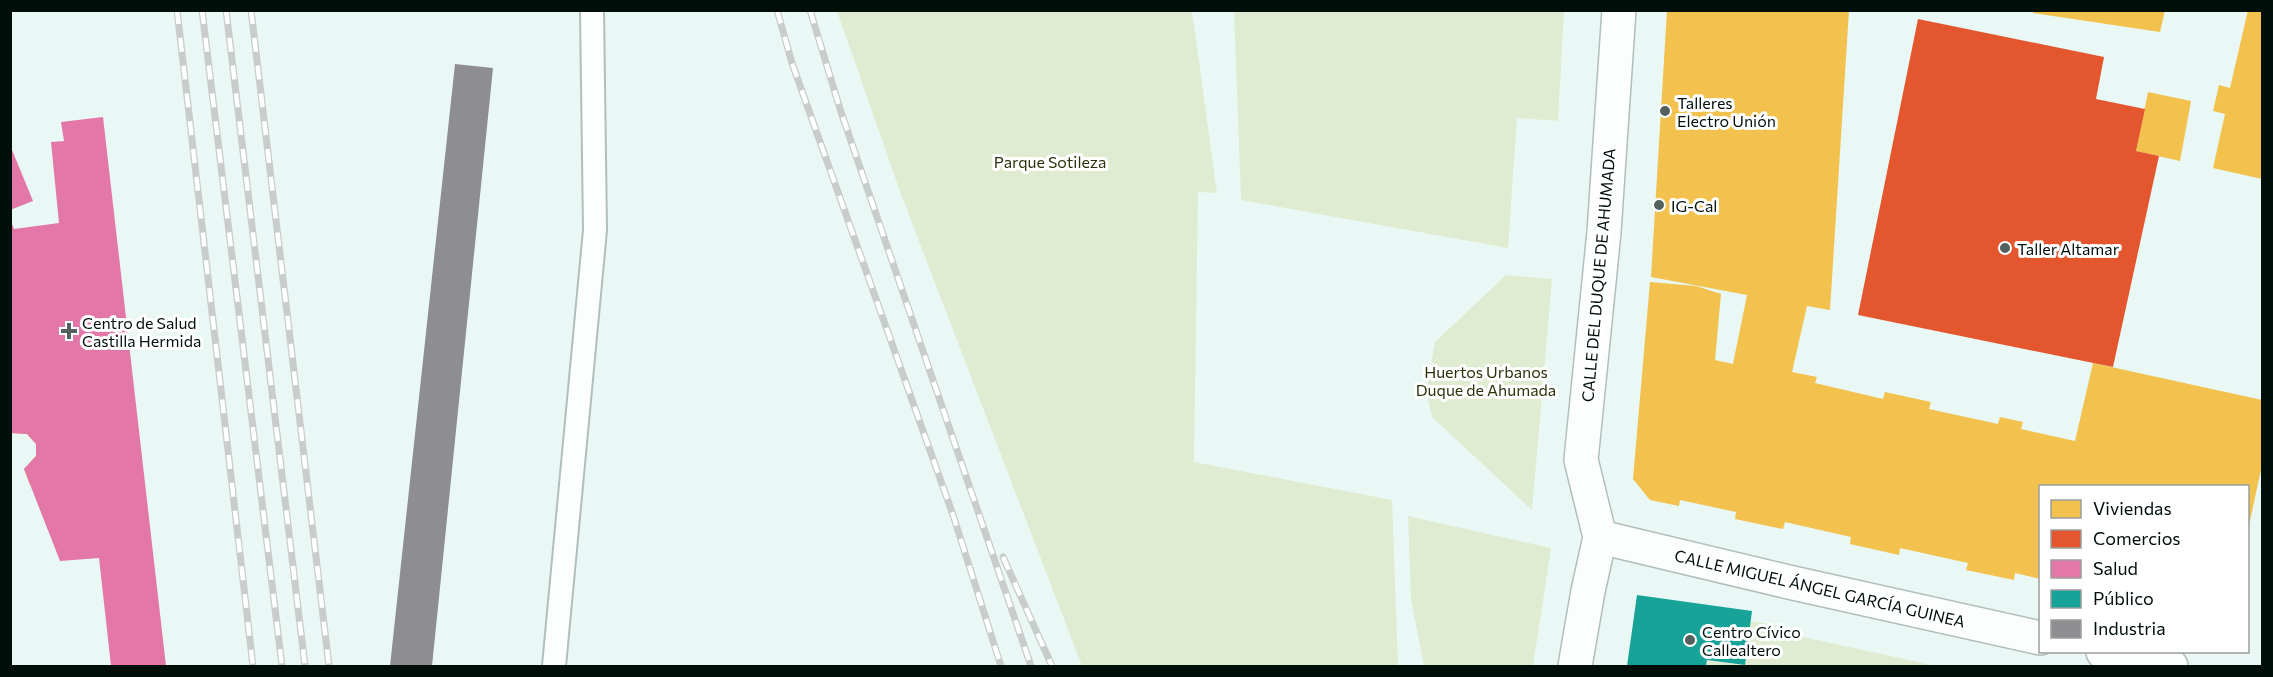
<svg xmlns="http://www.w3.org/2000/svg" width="2273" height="677" font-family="Commissioner,sans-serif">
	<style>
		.green { fill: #e0ecd2 }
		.homes { fill: #f2c14e }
		.shops { fill: #e4572e }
		.health { fill: #e377a8 }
		.public { fill: #17a398 }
		.industry { fill: #8d8d92 }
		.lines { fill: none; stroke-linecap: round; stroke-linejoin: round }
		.lane-casing { stroke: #b1bfbc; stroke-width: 26 }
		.street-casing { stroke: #b1bfbc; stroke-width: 36 }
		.lane { stroke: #fcfefd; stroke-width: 22 }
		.street { stroke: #fcfefd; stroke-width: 33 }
		.rail-casing { stroke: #c8cccb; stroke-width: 7 }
		.rail { stroke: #fff; stroke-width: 4.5; stroke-dasharray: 14; stroke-linecap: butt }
		.poi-dot { fill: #52615d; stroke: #fff; stroke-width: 2 }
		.labels { text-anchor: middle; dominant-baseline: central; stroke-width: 6; stroke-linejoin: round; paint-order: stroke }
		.poi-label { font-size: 16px; fill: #010f0b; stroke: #fff; text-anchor: start }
		.park-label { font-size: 16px; fill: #2c330c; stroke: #fff }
		.street-label { font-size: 16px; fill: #010f0b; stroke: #fff }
	</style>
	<rect width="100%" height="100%" fill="#e9f8f4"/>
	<!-- green -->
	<g class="green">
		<polygon points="837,11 1192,11 1217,193 1198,192 1194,462 1392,500 1398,666 1082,666 902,197"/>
		<polygon points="1234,11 1564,11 1558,121 1517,118 1508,248 1241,200"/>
		<polygon points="1506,275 1552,279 1532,510 1432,417 1426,391 1435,342"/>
		<polygon points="1408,516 1551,548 1533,666 1424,666 1411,599"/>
		<polygon points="1751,621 1785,627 1785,633 1936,666 1706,666 1707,660 1744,665"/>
	</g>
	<!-- homes -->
	<g class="homes">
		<polygon points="1667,10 1849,10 1830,310 1807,306 1792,372 1817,377 1815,383 1883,399 1885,392 1931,402 1929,409 1998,424 2000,417 2023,422 2021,429 2075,441 2093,363 2262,400 2262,465 2248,530 2248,486 2040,486 2040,579 2015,573 2014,580 1966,570 1968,563 1900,548 1899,555 1850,544 1851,537 1785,522 1783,529 1735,519 1736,512 1680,500 1679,506 1650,500 1633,479 1650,282 1696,286 1721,294 1715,360 1733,364 1747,295 1651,277"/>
		<polygon points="2033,10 2165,10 2160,32 2033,13"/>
		<polygon points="2248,10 2262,10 2262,179 2213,168 2225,114 2213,111 2219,85 2230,88"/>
		<polygon points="2148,92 2191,101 2180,161 2136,151"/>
		<polygon points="10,417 20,417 34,421 46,432 52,445 52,458 46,470 30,485 24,469 36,456 36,444 27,434 10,433"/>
	</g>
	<!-- shops -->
	<polygon class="shops" points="1918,19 2104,57 2096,99 2145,109 2136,151 2159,156 2113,367 1858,315"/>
	<!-- health -->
	<g class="health">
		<polygon points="103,117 166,666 111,666 99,558 60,561 24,469 36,456 36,444 27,434 10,433 10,219 14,229 59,223 51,142 64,141 61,122"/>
		<polygon points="10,145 33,201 10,210"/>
	</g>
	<!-- public -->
	<polygon class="public" points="1637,595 1752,611 1745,665 1707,660 1706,666 1627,666"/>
	<!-- industry -->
	<polygon class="industry" points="455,64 493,68 432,666 390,666"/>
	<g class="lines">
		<defs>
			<polyline id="lane" points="554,666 595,230 592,10"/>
			<g id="street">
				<polyline points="1600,537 1793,583 2040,638"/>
				<polyline points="2103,652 2171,666"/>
				<polyline points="1575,666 1588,591 1600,537 1581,460 1604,232 1619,10"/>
			</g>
		</defs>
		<!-- lane casing -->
		<use href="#lane" class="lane-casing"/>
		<!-- street casing -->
		<use href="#street" class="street-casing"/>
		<!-- lane -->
		<use href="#lane" class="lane"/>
		<!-- street -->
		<use href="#street" class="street"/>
		<defs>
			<g id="rail">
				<polyline points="177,10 253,666"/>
				<polyline points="202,10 282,666"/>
				<polyline points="226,10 305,666"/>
				<polyline points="251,10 329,666"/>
				<polyline points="777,10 792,63 953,515 1001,666"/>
				<polyline points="810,10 840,109 1031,666"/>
				<polyline points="1003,557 1052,666"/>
			</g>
		</defs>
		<!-- rail casing -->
		<use href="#rail" class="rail-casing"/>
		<!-- rail -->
		<use href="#rail" class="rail"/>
	</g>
	<!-- markers -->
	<g class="poi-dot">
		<circle cx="1665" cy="111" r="6"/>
		<circle cx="1659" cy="205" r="6"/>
		<circle cx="2005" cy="248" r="6"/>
		<path d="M66 322h6v6h6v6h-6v6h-6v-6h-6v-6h6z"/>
		<circle cx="1690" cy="640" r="6"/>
	</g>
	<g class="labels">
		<!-- poi labels -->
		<g class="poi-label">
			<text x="1677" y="102">Talleres<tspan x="1677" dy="18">Electro Unión</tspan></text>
			<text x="1671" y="205">IG-Cal</text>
			<text x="2017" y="248">Taller Altamar</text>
			<text x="82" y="322">Centro de Salud<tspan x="82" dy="18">Castilla Hermida</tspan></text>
			<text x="1702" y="631">Centro Cívico<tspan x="1702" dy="18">Callealtero</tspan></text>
		</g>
		<!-- park labels -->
		<g class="park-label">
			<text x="1050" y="161">Parque Sotileza</text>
			<text x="1486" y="371">Huertos Urbanos<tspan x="1486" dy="18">Duque de Ahumada</tspan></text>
		</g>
		<!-- street labels -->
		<g class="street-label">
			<text transform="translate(1598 275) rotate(-85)">CALLE DEL DUQUE DE AHUMADA</text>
			<text transform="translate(1820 588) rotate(13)">CALLE MIGUEL ÁNGEL GARCÍA GUINEA</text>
		</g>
	</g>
	<!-- border -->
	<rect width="2273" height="677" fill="none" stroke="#010f0b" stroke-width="24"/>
	<!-- legend -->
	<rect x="2039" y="485" width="210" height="168" fill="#ffffff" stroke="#999f9d" stroke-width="1.5"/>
	<rect x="2051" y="500" width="30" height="18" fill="#f2c14e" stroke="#999f9d" stroke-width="1.5"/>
	<text x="2093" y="515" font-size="18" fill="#010f0b">Viviendas</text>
	<rect x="2051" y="530" width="30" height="18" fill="#e4572e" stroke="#999f9d" stroke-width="1.5"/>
	<text x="2093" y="545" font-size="18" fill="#010f0b">Comercios</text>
	<rect x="2051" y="560" width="30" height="18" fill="#e377a8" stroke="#999f9d" stroke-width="1.5"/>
	<text x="2093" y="575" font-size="18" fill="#010f0b">Salud</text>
	<rect x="2051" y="590" width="30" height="18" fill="#17a398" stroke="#999f9d" stroke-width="1.5"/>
	<text x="2093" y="605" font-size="18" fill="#010f0b">Público</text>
	<rect x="2051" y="620" width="30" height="18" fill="#8d8d92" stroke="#999f9d" stroke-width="1.5"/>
	<text x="2093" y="635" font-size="18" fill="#010f0b">Industria</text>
</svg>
